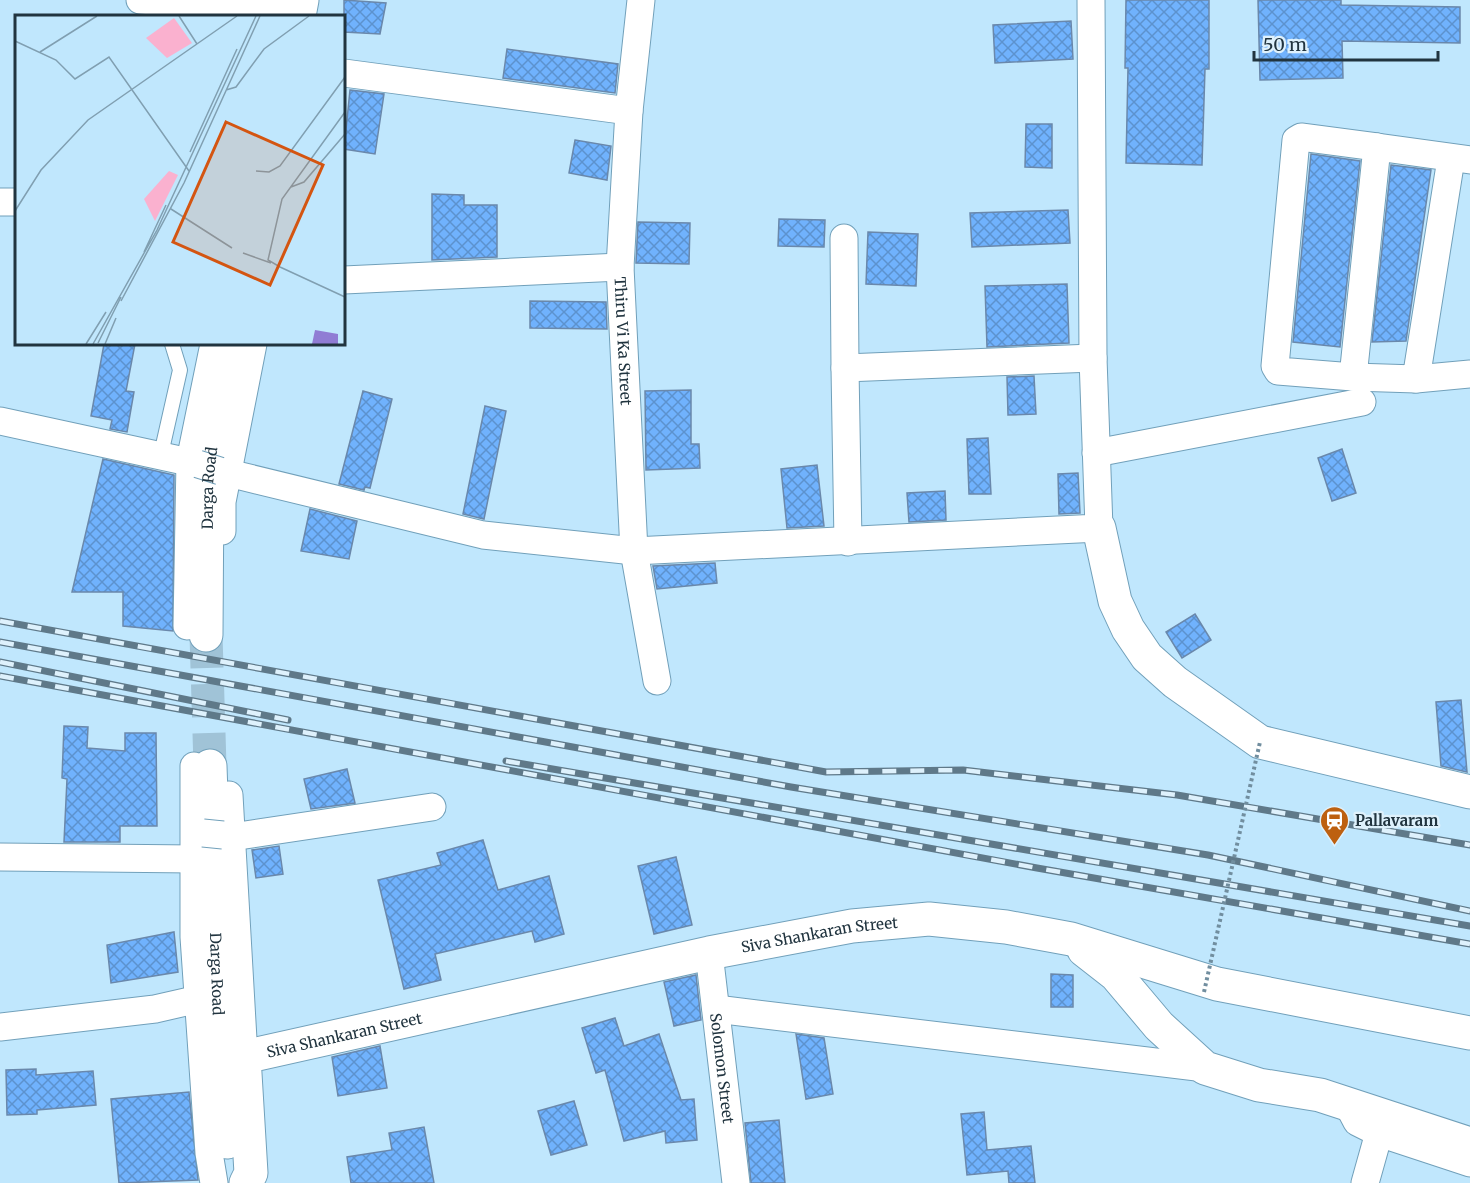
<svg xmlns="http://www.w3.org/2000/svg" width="1470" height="1183" font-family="Merriweather,serif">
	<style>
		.building { fill: url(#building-cross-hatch); stroke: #6a88ab; stroke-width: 1.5 }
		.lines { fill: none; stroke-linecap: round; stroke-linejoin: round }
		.secondary-tunnel { stroke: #a0c3d7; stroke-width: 33; stroke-dasharray: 33 16; stroke-linecap: butt }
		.lane-casing { stroke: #71a0ba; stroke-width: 16 }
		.street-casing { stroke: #71a0ba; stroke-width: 29 }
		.secondary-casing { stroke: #71a0ba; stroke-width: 35 }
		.lane { stroke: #fff; stroke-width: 14 }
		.street { stroke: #fff; stroke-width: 27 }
		.secondary { stroke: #fff; stroke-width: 33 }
		.rail-casing { stroke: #5f7989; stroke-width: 7 }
		.rail { stroke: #def1fc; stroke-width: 4.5; stroke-dasharray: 14; stroke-linecap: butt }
		.street-bridge-casing { stroke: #71a0ba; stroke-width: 29; stroke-linecap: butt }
		.path-bridge { stroke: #718e9f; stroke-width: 4; stroke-dasharray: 3 3; stroke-linecap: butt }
		.street-bridge { stroke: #fff; stroke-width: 27 }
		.labels { text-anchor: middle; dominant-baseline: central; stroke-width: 4.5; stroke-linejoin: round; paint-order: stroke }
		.street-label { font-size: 15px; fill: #21343f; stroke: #def1fc }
		.poi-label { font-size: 15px; font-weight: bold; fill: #21343f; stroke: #def1fc; text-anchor: start }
		.inset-road { fill: none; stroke: #809fb1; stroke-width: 1.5 }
		.view { fill: #d45511; fill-opacity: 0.15; stroke: #d45511; stroke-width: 3 }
		.inset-edge { fill: none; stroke: #21343f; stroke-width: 3 }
	</style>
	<defs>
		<pattern id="building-cross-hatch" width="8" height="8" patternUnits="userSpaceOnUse" patternTransform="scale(1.5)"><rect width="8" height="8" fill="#70b2fd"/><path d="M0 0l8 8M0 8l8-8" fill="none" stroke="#5c92ce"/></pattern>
	</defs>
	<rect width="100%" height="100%" fill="#c0e7fd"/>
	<!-- building -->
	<g class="building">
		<polygon points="344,0 386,3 380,34 344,32"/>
		<polygon points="1126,0 1209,0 1209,69 1205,69 1202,165 1126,163 1128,68 1125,68"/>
		<polygon points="1258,0 1341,0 1341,5 1460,7 1460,43 1342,41 1343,78 1260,80"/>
		<polygon points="1071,21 1073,59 995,63 993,25"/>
		<polygon points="507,49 618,64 615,93 503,78"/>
		<polygon points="350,90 384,94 375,154 344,149"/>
		<polygon points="1026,124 1052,124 1052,168 1025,167"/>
		<polygon points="575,140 611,146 607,180 569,173"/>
		<polygon points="1311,154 1360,161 1340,347 1293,342"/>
		<polygon points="1391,165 1431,170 1406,341 1372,342"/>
		<polygon points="432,194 464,195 464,205 497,205 497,257 432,260"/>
		<polygon points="1068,210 1070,243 972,247 970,213"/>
		<polygon points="779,219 825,220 824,247 778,246"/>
		<polygon points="638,222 690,223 689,264 636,263"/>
		<polygon points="868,232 918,234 916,286 866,284"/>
		<polygon points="1067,284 1069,343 987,347 985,286"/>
		<polygon points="530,301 606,302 607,329 530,328"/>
		<polygon points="104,344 135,344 126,391 134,392 127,432 110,429 112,420 91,416"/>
		<polygon points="1034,376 1036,414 1008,415 1007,377"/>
		<polygon points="691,390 691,444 699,444 700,468 646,470 645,391"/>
		<polygon points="363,391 392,399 370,488 365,487 364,490 339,484"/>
		<polygon points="485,406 506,411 484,519 463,514"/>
		<polygon points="988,438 991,494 969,494 967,439"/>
		<polygon points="1342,449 1356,493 1332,501 1318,458"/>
		<polygon points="103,459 174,475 173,631 123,626 123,592 72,592"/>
		<polygon points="817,465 824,526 787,528 781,469"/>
		<polygon points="1078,473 1080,513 1059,514 1058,474"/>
		<polygon points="945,491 946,520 909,522 907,493"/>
		<polygon points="310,509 357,521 349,559 301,551"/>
		<polygon points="715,563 717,583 657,589 653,566"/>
		<polygon points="1195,614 1211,640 1182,658 1166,632"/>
		<polygon points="1461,700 1467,772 1441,766 1436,702"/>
		<polygon points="64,726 88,727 87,748 125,751 125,733 156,733 157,826 120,826 120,842 64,842 67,779 62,778"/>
		<polygon points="347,769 355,803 311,809 304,779"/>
		<polygon points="483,840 498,890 549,876 564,934 535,942 532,931 435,954 441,980 404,989 378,880 441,865 437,853"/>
		<polygon points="279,846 283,874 256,878 252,850"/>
		<polygon points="676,857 692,925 654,934 638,866"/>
		<polygon points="174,932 178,972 111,983 107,945"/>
		<polygon points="1051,974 1073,975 1073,1007 1051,1007"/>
		<polygon points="696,975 701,1020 674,1026 664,982"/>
		<polygon points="615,1018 624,1046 659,1034 681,1100 694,1099 697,1140 666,1143 665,1131 624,1141 605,1070 596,1073 582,1028"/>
		<polygon points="796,1034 824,1038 833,1094 806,1099"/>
		<polygon points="380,1046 387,1088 338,1096 332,1057"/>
		<polygon points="36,1069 36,1075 93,1071 96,1105 37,1110 37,1114 7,1115 6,1070"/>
		<polygon points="189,1092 198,1180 119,1183 111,1099"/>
		<polygon points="574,1101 587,1145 551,1155 538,1111"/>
		<polygon points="984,1112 987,1150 1031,1146 1035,1183 1009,1183 1008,1171 967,1175 961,1114"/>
		<polygon points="779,1120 785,1183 751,1183 745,1123"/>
		<polygon points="424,1127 434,1183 351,1183 347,1157 392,1150 389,1133"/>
	</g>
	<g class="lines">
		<!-- secondary-tunnel -->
		<polyline class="secondary-tunnel" points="206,635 210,766"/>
		<defs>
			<polyline id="lane" points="161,454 180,370 172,344"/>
			<g id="street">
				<polyline points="140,0 284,11"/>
				<path id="s1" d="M 641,0 L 629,111 L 620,267 L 634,551 L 657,681"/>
				<polyline points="344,73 629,111"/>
				<polyline points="1377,147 1301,137 1296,140 1275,366 1278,371 1353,377 1416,379 1451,159"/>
				<polyline points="0,202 16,202"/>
				<polyline points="844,238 845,368"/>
				<polyline points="344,280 620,267"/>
				<polyline points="1353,377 1377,147 1470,160"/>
				<polyline points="1416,379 1470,374"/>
				<polyline points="0,421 198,464"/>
				<polyline points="1096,453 1362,402"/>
				<polyline points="220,471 483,535 634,551 1099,528 1093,358 1091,0"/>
				<polyline points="222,531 222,502 253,344"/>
				<polyline points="848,542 845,368 1093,358"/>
				<polyline points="187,626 190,461 214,344"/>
				<polyline points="194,766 194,937 209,1153 214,1183"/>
				<polyline points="229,795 244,1057"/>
				<polyline points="223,835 232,837 432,807"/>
				<polyline points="0,857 194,859"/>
				<path id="s2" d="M 709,953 L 736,1183"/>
				<polyline points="716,1009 1205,1068"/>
				<polyline points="0,1027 155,1009 199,999"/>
				<polyline points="1348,1105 1357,1122 1379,1133 1470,1163"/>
				<polyline points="1365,1183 1379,1133"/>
			</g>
			<g id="secondary">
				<polyline points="299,16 302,0"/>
				<polyline points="1099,528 1115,601 1128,629 1147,657 1175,682 1260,742 1470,792"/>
				<path id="s3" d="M 206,635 L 207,483 L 211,450 L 235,344"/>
				<path id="s4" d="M 210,766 L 221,1074 L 227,1142"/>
				<polyline points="1084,950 1116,975 1159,1026 1205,1068 1259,1085 1320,1095 1470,1144"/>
				<path id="s5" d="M 246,1183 L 251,1173 L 244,1057 L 709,953 L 852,926 L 929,919 L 1006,927 L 1071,939 L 1217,984 L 1470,1033"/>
			</g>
		</defs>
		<!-- lane casing -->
		<use href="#lane" class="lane-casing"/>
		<!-- street casing -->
		<use href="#street" class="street-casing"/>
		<!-- secondary casing -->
		<use href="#secondary" class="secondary-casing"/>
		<!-- lane -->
		<use href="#lane" class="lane"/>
		<!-- street -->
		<use href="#street" class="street"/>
		<!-- secondary -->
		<use href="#secondary" class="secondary"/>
		<defs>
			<g id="rail">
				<polyline points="0,621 826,772 963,770 1177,795 1470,845"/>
				<polyline points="0,642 791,787 1208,855 1470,911"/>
				<polyline points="0,662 288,720"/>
				<polyline points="0,676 1037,868 1470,944"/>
				<polyline points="506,761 1470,926"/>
			</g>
		</defs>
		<!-- rail casing -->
		<use href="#rail" class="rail-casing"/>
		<!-- rail -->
		<use href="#rail" class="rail"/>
		<defs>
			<g id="street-bridge">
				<polyline points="198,464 220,471"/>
				<polyline points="203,833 223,835"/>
			</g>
		</defs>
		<!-- street-bridge casing -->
		<use href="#street-bridge" class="street-bridge-casing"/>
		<!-- path-bridge -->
		<polyline class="path-bridge" points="1204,992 1260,742"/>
		<!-- street-bridge -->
		<use href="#street-bridge" class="street-bridge"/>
	</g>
	<!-- icons -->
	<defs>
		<symbol id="station-pin" viewBox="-11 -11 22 30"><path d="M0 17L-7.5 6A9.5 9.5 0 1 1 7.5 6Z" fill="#bd6010" stroke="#def1fc"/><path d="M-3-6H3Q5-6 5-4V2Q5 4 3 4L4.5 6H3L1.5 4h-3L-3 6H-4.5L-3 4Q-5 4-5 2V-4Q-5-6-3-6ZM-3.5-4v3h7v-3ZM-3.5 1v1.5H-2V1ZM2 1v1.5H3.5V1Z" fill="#fff"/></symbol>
	</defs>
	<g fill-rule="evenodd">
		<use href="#station-pin" x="1318" y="804" width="33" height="45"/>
	</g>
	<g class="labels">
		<!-- street labels -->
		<g class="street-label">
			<text stroke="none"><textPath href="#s1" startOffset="342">Thiru Vi Ka Street</textPath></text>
			<text stroke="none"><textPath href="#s3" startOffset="147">Darga Road</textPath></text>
			<text stroke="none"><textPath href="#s5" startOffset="716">Siva Shankaran Street</textPath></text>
			<text stroke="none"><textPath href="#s4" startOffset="208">Darga Road</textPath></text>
			<text stroke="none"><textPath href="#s5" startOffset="230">Siva Shankaran Street</textPath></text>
			<text stroke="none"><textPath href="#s2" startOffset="116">Solomon Street</textPath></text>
		</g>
		<!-- poi labels -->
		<g class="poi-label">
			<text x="1355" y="820">Pallavaram</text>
		</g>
	</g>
	<!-- overview -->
	<g transform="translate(15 15)">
		<rect width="330" height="330" fill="#c0e7fd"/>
		<path d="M 154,156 L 163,160 L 140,206 L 129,184 Z" fill="#fab1cf"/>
		<path d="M 159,3 L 177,28 L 152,43 L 131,23 Z" fill="#fab1cf"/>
		<path d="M 300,315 L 323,319 L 323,329 L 297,329 Z" fill="#907cd4"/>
		<path class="inset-road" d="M 164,1 L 182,29M 0,26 L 41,45 L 60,64 L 94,42 L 174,156M 25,37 L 82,1M 211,75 L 221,72 L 249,34 L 294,1M 175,137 L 222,34M 241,156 L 254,157 L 265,151 L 330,62M 276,172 L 289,167 L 330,119M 156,194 L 217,233M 0,196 L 26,155 L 73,105 L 222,1M 129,237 L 151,190M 228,238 L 256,248M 265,252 L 253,245 L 267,184 L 330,97M 265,252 L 330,282M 106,286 L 169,168 L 245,1M 83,328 L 106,282M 71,329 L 91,297M 78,329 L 142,215 L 241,1M 90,329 L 101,303"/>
		<path class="view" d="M 211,107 L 308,150 L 255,270 L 158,227 Z"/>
		<rect width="330" height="330" class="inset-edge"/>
	</g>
	<!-- scale -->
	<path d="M1254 51v9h184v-9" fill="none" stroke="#21343f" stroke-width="3"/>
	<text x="1263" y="51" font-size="18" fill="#21343f" stroke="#def1fc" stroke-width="4.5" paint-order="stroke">50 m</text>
</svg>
